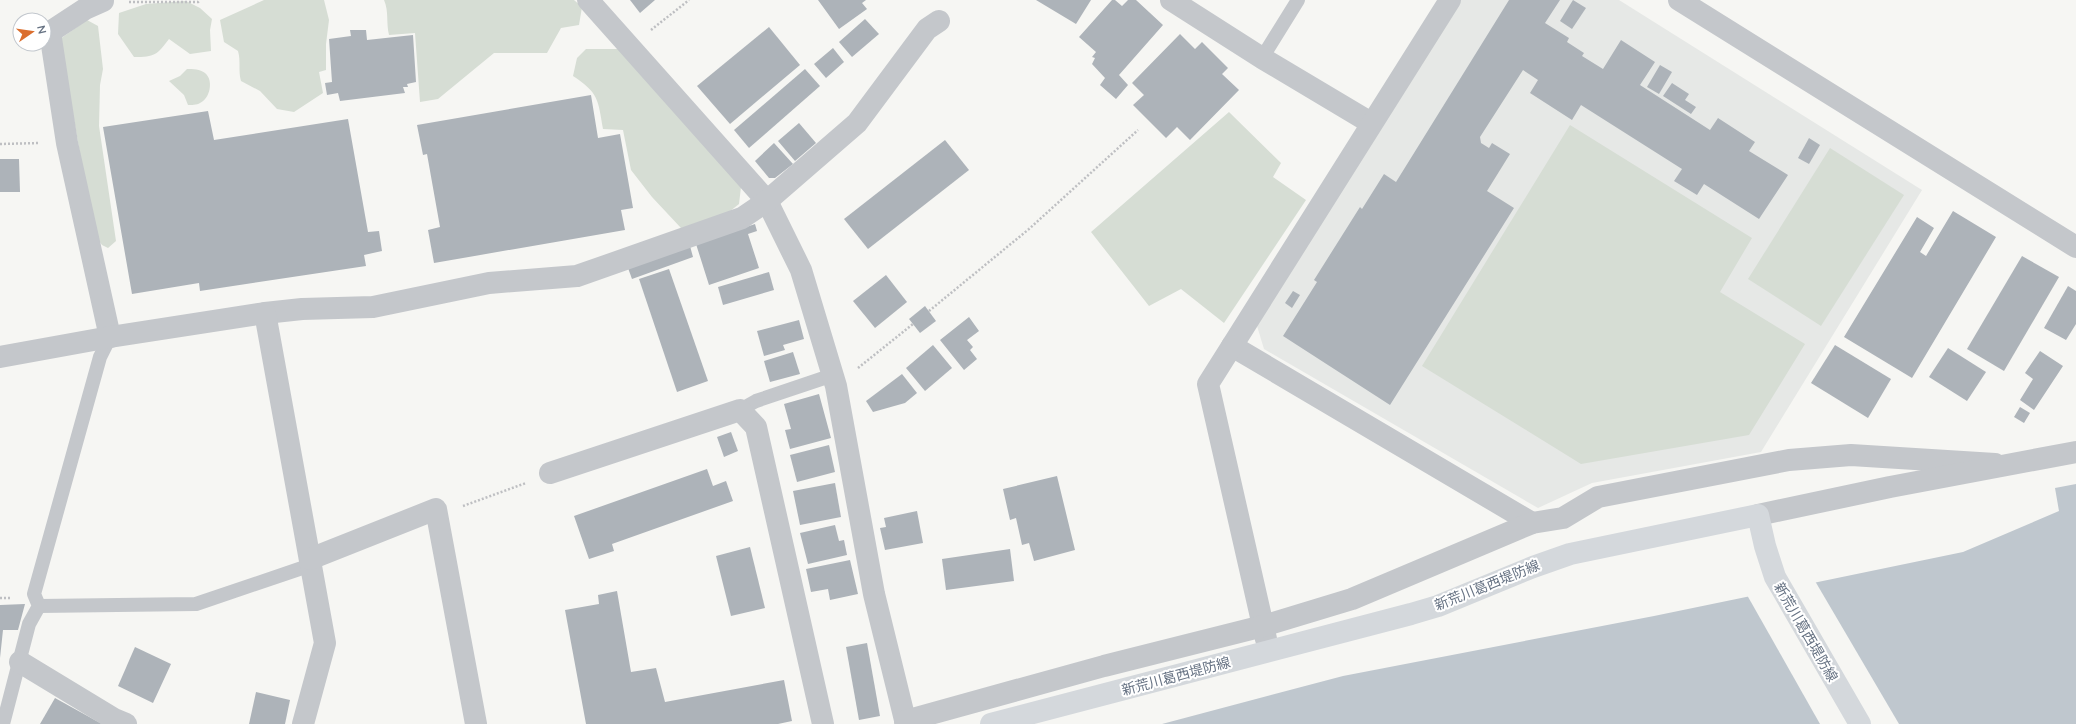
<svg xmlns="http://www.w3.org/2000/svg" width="2076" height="724" font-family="Mulish,'Noto Sans JP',sans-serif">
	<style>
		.built { fill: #e6e8e6 }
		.green { fill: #d6ddd4 }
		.water { fill: #bfc7ce }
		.pier { fill: #f6f6f3 }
		.building { fill: #adb3b9 }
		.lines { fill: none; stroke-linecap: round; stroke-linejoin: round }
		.path { stroke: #bebfc2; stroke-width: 2.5; stroke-dasharray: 2 2; stroke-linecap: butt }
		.service { stroke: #c4c7cb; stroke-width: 14 }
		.minor { stroke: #c4c7cb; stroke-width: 22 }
		.tertiary { stroke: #c4c7cb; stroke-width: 22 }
		.secondary { stroke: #d4d8dc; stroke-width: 22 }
		.labels { text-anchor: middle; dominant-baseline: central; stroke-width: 4; stroke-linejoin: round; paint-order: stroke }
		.street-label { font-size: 14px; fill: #667283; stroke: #fff }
	</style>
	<rect width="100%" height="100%" fill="#f6f6f3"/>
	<!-- built -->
	<polygon class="built" points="1459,0 1619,0 1922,190 1761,452 1592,483 1538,508 1264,349 1257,326"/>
	<!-- green -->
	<g class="green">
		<path d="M 264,0 L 324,0 L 329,20 L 326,44 L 326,70 L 319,72 L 323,93 L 294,112 L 277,109 L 260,91 L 241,81 C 238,71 241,61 238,51 L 224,42 L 220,20 Z"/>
		<path d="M 384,0 L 574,0 L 582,7 L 579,25 L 561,28 L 547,53 L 494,53 L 438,99 L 420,102 L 415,33 L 389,35 C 386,23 389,11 384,0 Z"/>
		<path d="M 186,1 L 200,8 L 212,19 L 210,30 L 211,51 L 190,54 L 169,39 C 157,55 155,57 134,57 L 118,34 L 119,13 L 146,4 Z"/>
		<polygon points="87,20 98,26 103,69 100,85 99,126 116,241 108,248 102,245 94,234 60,39"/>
		<path d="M 586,49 L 621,49 L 741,187 L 739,204 L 714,224 L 681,228 L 652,197 L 631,170 L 623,130 L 603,129 C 598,100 599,93 573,76 L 577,58 Z"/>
		<path d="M 187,69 C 193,69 200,69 205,73 C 214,80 210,99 200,103 C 197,105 191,105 188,105 L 184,95 L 169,81 L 180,76 Z"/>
		<polygon points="1229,112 1281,163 1273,177 1306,200 1224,323 1181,289 1149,306 1091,232"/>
		<polygon points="1570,125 1752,238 1720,292 1805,344 1749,435 1581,464 1422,366"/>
		<polygon points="1830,148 1904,195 1821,326 1748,279"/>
	</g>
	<!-- water -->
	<polygon class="water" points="2076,484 2076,724 1162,724 1343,676 1654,616 1963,552 2059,511 2055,488"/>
	<!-- pier -->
	<polygon class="pier" points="1815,581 1899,724 1820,724 1747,595"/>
	<!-- building -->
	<g class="building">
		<polygon points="630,0 655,0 640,13"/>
		<polygon points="818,0 866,0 862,3 867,9 839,29"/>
		<polygon points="1036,0 1091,0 1076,24"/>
		<polygon points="1112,0 1115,0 1122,6 1128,0 1136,0 1163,25 1119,75 1128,85 1116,99 1100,85 1105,78 1092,64 1095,58 1092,57 1096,52 1079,37"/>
		<polygon points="1509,0 1560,0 1545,23 1569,38 1567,42 1584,53 1582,56 1603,69 1621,40 1655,62 1640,85 1710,130 1718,118 1755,142 1749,151 1788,175 1759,219 1704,184 1697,195 1674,181 1682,169 1581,105 1572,120 1530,93 1538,80 1523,70 1480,137 1481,143 1489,148 1492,143 1510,154 1487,191 1514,208 1390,405 1283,336 1317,282 1314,280 1360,207 1362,209 1384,174 1396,182"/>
		<polygon points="1573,0 1586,8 1572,29 1560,21"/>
		<polygon points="865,19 879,34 852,57 839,42"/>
		<polygon points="769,27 800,65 730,124 697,86"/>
		<polygon points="350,30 366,30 367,40 413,35 416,82 407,84 408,87 403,87 405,93 340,101 338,93 327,95 325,83 332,82 329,39 351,36"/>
		<polygon points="1180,34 1195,49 1202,42 1228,68 1222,74 1239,90 1190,140 1177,127 1166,138 1133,105 1144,95 1132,83"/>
		<polygon points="833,48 844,62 826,78 814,64"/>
		<polygon points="1660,65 1672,72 1659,94 1647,87"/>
		<polygon points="805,69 820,86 749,148 734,130"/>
		<polygon points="1672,83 1689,94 1685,100 1696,107 1691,114 1663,96"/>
		<polygon points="591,95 598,138 620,134 633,208 621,210 625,230 434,263 428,230 440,227 427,154 423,155 417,125"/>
		<polygon points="208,111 214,140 348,119 368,232 379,231 382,251 364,255 366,266 200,291 199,283 132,294 103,127"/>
		<polygon points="799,123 816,143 795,161 778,141"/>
		<polygon points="1809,138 1820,145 1809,164 1798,158"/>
		<polygon points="945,140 969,170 868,249 844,219"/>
		<polygon points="774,143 793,164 775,178 769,178 755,161"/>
		<polygon points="0,159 19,159 20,192 0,192"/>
		<polygon points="1953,211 1996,237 1912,378 1844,337 1917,217 1934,228 1920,252 1926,256"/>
		<polygon points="755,224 757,231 748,234 759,268 709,285 696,244"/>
		<polygon points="690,246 693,257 632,279 628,268"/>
		<polygon points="2022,256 2059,277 2004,371 1967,349"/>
		<polygon points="669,269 708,381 677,392 639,279"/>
		<polygon points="769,272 774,290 723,305 718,287"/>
		<polygon points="886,275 907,302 875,328 853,301"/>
		<polygon points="2068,286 2076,291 2076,324 2066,340 2044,328"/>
		<polygon points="1293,291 1300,295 1292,308 1285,303"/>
		<polygon points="925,306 936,321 920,333 909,319"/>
		<polygon points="969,317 979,331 967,340 973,347 970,350 977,359 964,370 940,340"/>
		<polygon points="799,320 804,339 783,345 785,350 764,356 757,331"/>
		<polygon points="933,345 952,368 925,391 906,368"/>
		<polygon points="1835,345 1891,379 1868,418 1811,383"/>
		<polygon points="1948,348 1986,372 1967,401 1929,377"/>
		<polygon points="2040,351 2063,366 2034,410 2020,400 2033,379 2025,373"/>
		<polygon points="793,352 800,374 770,382 764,361"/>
		<polygon points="902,374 917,393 905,403 873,412 866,401"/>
		<polygon points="819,394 831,438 790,449 785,430 791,429 784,404"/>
		<polygon points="2020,407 2030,413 2024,423 2014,417"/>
		<polygon points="731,432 738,451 724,457 717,437"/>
		<polygon points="829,445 835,472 797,482 790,455"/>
		<polygon points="707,469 713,486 726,481 733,501 612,544 614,551 589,559 574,516"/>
		<polygon points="1057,476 1075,550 1034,561 1029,543 1022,545 1016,518 1010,520 1003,489"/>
		<polygon points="835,483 841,517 800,525 793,491"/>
		<polygon points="917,511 923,543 885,550 880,528 886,527 884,518"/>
		<polygon points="835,525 839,541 844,540 847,555 808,564 800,533"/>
		<polygon points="750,547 765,608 731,616 716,556"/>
		<polygon points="1010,549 1014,581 946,590 942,559"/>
		<polygon points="850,560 858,594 830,600 828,589 811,592 806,569"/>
		<polygon points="617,591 631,672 656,668 665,702 784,680 792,721 778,724 586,724 565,610 599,604 598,595"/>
		<polygon points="25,604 18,630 3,630 0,658 0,605"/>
		<polygon points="867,643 880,716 859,720 846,647"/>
		<polygon points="135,647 171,664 153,703 118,686"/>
		<polygon points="256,692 290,700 285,724 249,724"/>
		<polygon points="55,698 102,724 40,724"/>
	</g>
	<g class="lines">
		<!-- path -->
		<g class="path">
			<polyline points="129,2 198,2 200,0"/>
			<polyline points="651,30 689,0"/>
			<polyline points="0,144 40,143"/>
			<polyline points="929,311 1029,229 1138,130"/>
			<polyline points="858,368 913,324"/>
			<polyline points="463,506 526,483"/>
			<polyline points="0,598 12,598"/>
		</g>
		<!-- service -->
		<g class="service">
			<polyline points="1262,58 1298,0"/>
			<polyline points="740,410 756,401 833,375"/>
			<polyline points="39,606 196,604 311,565"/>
			<polyline points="3,724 29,624 39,606 34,594 100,357 110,337"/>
		</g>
		<!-- minor -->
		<g class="minor">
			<polyline points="102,0 103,1 85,9 50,32 67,143 110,337"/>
			<polyline points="588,0 767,201 801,270 836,386 874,594 906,724"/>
			<polyline points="1171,0 1262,58 1371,123"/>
			<polyline points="1450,0 1232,346 1532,523"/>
			<polyline points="265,313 302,309 373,307 489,283 577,276 742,218 767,201 857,123 927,29 939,21"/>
			<polyline points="1232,346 1208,384 1266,639"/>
			<polyline points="0,357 110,337 265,313 325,643 303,724"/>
			<polyline points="550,473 740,410 756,427 823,724"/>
			<polyline points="310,559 436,509 476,724"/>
			<polyline points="20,662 114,719 126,724"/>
			<polyline points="905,721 1104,666 1263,626 1352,599 1532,523 1563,518 1598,497 1789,460 1851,455 1995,464"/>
		</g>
		<!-- tertiary -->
		<g class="tertiary">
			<polyline points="1679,0 2076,247"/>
			<polyline points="1758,515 1890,487 2076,452"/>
		</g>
		<!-- secondary -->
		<polyline class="secondary" points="991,724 1411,614 1438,606 1533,567 1570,554 1758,515 1765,546 1775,577 1860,724"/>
	</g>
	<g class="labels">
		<!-- street labels -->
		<g class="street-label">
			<text transform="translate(1487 585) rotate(-22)">新荒川葛西堤防線</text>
			<text transform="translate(1806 632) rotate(60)">新荒川葛西堤防線</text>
			<text transform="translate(1176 676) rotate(-15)">新荒川葛西堤防線</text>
		</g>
	</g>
	<!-- north arrow -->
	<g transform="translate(32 32) rotate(77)"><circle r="19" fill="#ffffff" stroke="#c2c7cd"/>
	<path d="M0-3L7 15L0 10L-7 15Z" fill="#db6e2e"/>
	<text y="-6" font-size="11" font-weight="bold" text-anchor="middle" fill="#667283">N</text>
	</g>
</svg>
